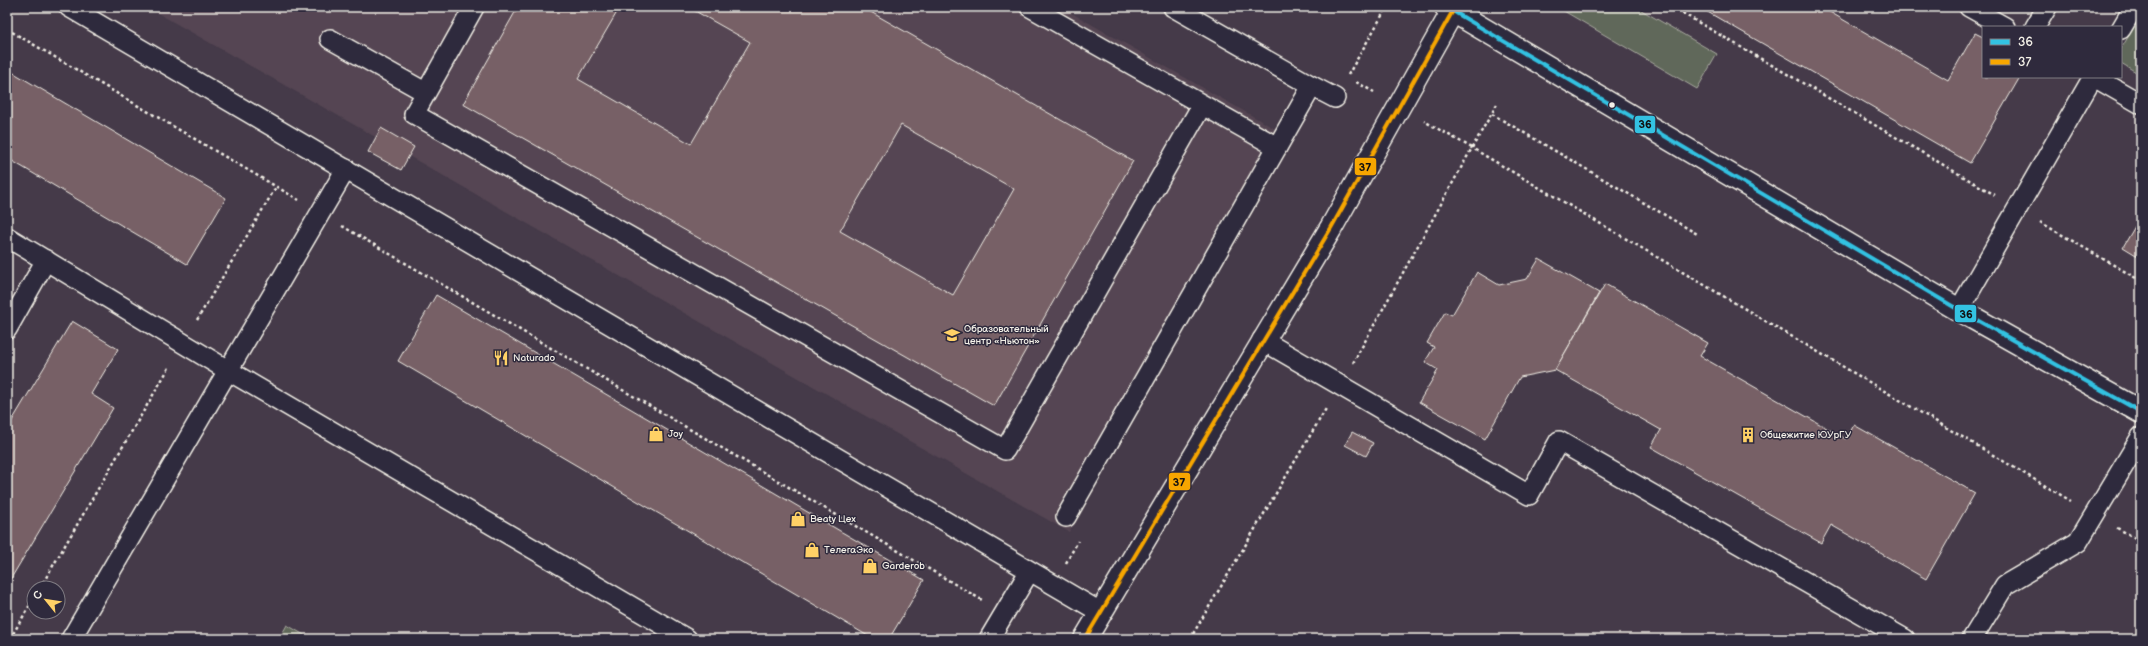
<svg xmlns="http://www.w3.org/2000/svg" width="2148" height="646" font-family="'Balsamiq Sans',sans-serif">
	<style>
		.built { fill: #544552 }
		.green { fill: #60675a; stroke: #aaaca1 }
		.building { fill: #776066; stroke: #f4f1e8; fill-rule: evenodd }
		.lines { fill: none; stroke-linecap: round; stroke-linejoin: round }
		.lane-casing { stroke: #f4f1e8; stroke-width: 22 }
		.secondary-casing { stroke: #f4f1e8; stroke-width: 25 }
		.path { stroke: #f4f1e8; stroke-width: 2.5; stroke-dasharray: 3 3; stroke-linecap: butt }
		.lane { stroke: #2f2a3d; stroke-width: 19 }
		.secondary { stroke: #2f2a3d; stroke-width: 22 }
		.bus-1-casing { stroke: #2f2a3d; stroke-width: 7 }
		.bus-2-casing { stroke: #2f2a3d; stroke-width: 7 }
		.bus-1 { stroke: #33c2e2; stroke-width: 4 }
		.bus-2 { stroke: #f7a600; stroke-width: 4 }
		.bus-dot { fill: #f4f1e8; stroke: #2f2a3d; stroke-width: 1.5 }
		.labels { text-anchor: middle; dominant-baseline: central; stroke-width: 3; stroke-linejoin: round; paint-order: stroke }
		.poi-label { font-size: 10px; fill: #f4f1e8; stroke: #2f2a3d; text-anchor: start }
		.line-badge { stroke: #2f2a3d; stroke-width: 1.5 }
		.pale-badge-label { font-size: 11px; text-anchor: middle; font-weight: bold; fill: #111 }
	</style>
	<rect width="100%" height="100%" fill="#453a49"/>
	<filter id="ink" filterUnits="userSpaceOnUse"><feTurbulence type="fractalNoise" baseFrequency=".025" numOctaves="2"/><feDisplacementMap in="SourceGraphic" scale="8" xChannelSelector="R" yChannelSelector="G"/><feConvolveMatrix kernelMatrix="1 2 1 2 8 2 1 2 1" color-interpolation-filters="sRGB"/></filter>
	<g filter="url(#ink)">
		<!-- built -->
		<polygon class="built" points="147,7 1061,7 1293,139 1069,532"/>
		<!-- green -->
		<g class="green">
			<polygon points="1557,7 1636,7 1717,54 1697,89"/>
			<polygon points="2141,15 2141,75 2121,63 2121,49"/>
			<polygon points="287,625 311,639 279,639"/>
		</g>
		<!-- building -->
		<g class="building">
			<path d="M 518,7 L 620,7 L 578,79 L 691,144 L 750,42 L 688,7 L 862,7 L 1133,161 L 994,406 L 463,104 ZM 901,125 L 1014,189 L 953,295 L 840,231 Z"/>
			<polygon points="1699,7 1821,7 1948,80 1975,33 1983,37 1983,77 2020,77 1970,163"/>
			<polygon points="7,69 226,198 187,264 7,158"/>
			<polygon points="381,128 414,147 401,170 368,152"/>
			<polygon points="2141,216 2141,258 2123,247"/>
			<polygon points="1539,259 1599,293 1555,370 1520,377 1485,439 1419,402 1438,370 1425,362 1434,347 1427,343 1445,312 1452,315 1477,272 1499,285 1527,279"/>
			<polygon points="1605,284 1708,343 1700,356 1846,439 1854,425 1975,493 1926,579 1831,525 1821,543 1651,447 1661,430 1555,370"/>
			<polygon points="436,295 924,580 889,639 873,639 398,361"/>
			<polygon points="72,321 118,349 91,394 113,408 7,585 7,429"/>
			<polygon points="1352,432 1373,443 1366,456 1345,445"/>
		</g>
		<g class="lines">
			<defs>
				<g id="lane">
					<polyline points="69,7 1100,612"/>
					<polyline points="474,7 414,114 1005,450 1202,105"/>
					<polyline points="1030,7 1277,147"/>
					<polyline points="1969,7 2005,27"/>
					<polyline points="2035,27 2047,7"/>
					<polyline points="2121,29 2134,7"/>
					<polyline points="330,39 425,92"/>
					<polyline points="2094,77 2141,104"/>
					<polyline points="1312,86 1335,98"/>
					<polyline points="7,237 229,371 687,639"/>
					<polyline points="1959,310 2093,77"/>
					<polyline points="7,329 46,260"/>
					<polyline points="1262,340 1529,495 1559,441 1905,639"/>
					<polyline points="1066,517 1312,86 1173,7"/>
					<polyline points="71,639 346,169"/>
					<polyline points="989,639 1029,572"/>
					<polyline points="1972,639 2005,585 2078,542 2141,437"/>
				</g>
				<g id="secondary">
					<polyline points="1446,7 1959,310 2141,412"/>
					<polyline points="1085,639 1331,228 1455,7"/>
				</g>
			</defs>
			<!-- lane casing -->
			<use href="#lane" class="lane-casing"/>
			<!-- secondary casing -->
			<use href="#secondary" class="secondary-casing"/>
			<!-- path -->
			<g class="path">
				<polyline points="1672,7 1995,195"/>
				<polyline points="7,29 299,200"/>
				<polyline points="1348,75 1387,7"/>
				<polyline points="1356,82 1374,92"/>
				<polyline points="1497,104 1472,148 2071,501"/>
				<polyline points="1492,114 1699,235"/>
				<polyline points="2040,222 2141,281"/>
				<polyline points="342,226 982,600"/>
				<polyline points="197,320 276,187"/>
				<polyline points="1353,363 1472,148 1424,121"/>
				<polyline points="2117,528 2141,541"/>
				<polyline points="1066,563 1078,541"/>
				<polyline points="40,588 170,366"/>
				<polyline points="10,639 34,598"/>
				<polyline points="1190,639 1327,407"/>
			</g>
			<!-- lane -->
			<use href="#lane" class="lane"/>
			<!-- secondary -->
			<use href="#secondary" class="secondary"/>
			<defs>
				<polyline id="bus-1" points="1446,7 1959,310 2141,412"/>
				<polyline id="bus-2" points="1085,639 1331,228 1455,7"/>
			</defs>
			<!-- bus-1 casing -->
			<use href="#bus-1" class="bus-1-casing"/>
			<!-- bus-2 casing -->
			<use href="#bus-2" class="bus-2-casing"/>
			<!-- bus-1 -->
			<use href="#bus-1" class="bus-1"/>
			<!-- bus-2 -->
			<use href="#bus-2" class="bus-2"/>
		</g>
	</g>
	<!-- icons -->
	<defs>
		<symbol id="school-bare" viewBox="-9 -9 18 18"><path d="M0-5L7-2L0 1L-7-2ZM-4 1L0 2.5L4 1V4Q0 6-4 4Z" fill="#ffd166" stroke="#2f2a3d" stroke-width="2.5" paint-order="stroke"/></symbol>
		<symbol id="restaurant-bare" viewBox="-9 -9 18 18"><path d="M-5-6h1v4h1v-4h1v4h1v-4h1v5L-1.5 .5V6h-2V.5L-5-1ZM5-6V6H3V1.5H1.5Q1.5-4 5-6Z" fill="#ffd166" stroke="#2f2a3d" stroke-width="2.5" paint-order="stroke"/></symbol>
		<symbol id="shop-bare" viewBox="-9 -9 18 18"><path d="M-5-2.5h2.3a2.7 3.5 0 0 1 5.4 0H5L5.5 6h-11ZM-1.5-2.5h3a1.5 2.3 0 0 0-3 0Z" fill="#ffd166" stroke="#2f2a3d" stroke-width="2.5" paint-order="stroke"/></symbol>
		<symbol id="building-bare" viewBox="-9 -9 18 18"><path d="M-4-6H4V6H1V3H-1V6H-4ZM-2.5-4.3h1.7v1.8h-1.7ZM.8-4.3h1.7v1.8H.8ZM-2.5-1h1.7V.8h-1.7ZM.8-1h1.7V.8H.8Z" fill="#ffd166" stroke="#2f2a3d" stroke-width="2.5" paint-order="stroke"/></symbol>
	</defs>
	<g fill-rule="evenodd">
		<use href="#school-bare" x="941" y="324" width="22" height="22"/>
		<use href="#restaurant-bare" x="490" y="347" width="22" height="22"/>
		<use href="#shop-bare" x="645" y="423" width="22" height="22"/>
		<use href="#building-bare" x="1737" y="424" width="22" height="22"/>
		<use href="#shop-bare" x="787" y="508" width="22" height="22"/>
		<use href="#shop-bare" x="801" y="539" width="22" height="22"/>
		<use href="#shop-bare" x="859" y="555" width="22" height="22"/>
	</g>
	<!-- markers -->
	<circle class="bus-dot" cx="1612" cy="105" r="3.5"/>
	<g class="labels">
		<!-- poi labels -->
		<g class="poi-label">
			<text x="964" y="329">Образовательный<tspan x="964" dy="12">центр «Ньютон»</tspan></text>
			<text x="513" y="358">Naturado</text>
			<text x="668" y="434">Joy</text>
			<text x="1760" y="435">Общежитие ЮУрГУ</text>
			<text x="810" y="519">Beaty Цех</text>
			<text x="824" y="550">ТелегаЭко</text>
			<text x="882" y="566">Garderob</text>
		</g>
	</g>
	<g class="line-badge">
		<rect x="1634" y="115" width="22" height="19" rx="4" fill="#33c2e2"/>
		<rect x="1354" y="157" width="23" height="19" rx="4" fill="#f7a600"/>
		<rect x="1954" y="304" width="23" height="19" rx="4" fill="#33c2e2"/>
		<rect x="1168" y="472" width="23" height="19" rx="4" fill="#f7a600"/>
	</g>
	<g class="pale-badge-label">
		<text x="1645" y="128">36</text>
		<text x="1365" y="171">37</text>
		<text x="1966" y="318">36</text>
		<text x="1179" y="486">37</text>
	</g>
	<!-- margin -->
	<rect width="2148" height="646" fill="none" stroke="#2f2a3d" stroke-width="24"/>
	<rect x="12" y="12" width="2124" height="622" fill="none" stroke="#f4f1e8" stroke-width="1.5" filter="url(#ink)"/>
	<!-- legend -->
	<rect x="1982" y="26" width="140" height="52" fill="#2f2a3d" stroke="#7e7a81"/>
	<rect x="1990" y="39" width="20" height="6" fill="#33c2e2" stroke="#7e7a81"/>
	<text x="2018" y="46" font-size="12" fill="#f4f1e8">36</text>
	<rect x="1990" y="59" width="20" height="6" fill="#f7a600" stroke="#7e7a81"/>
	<text x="2018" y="66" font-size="12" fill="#f4f1e8">37</text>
	<!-- north arrow -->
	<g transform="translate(46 600) rotate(300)"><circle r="19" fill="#2f2a3d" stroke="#7e7a81"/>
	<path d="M0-3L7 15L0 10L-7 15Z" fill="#ffd166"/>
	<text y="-6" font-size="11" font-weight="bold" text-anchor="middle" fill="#f4f1e8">С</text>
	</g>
</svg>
